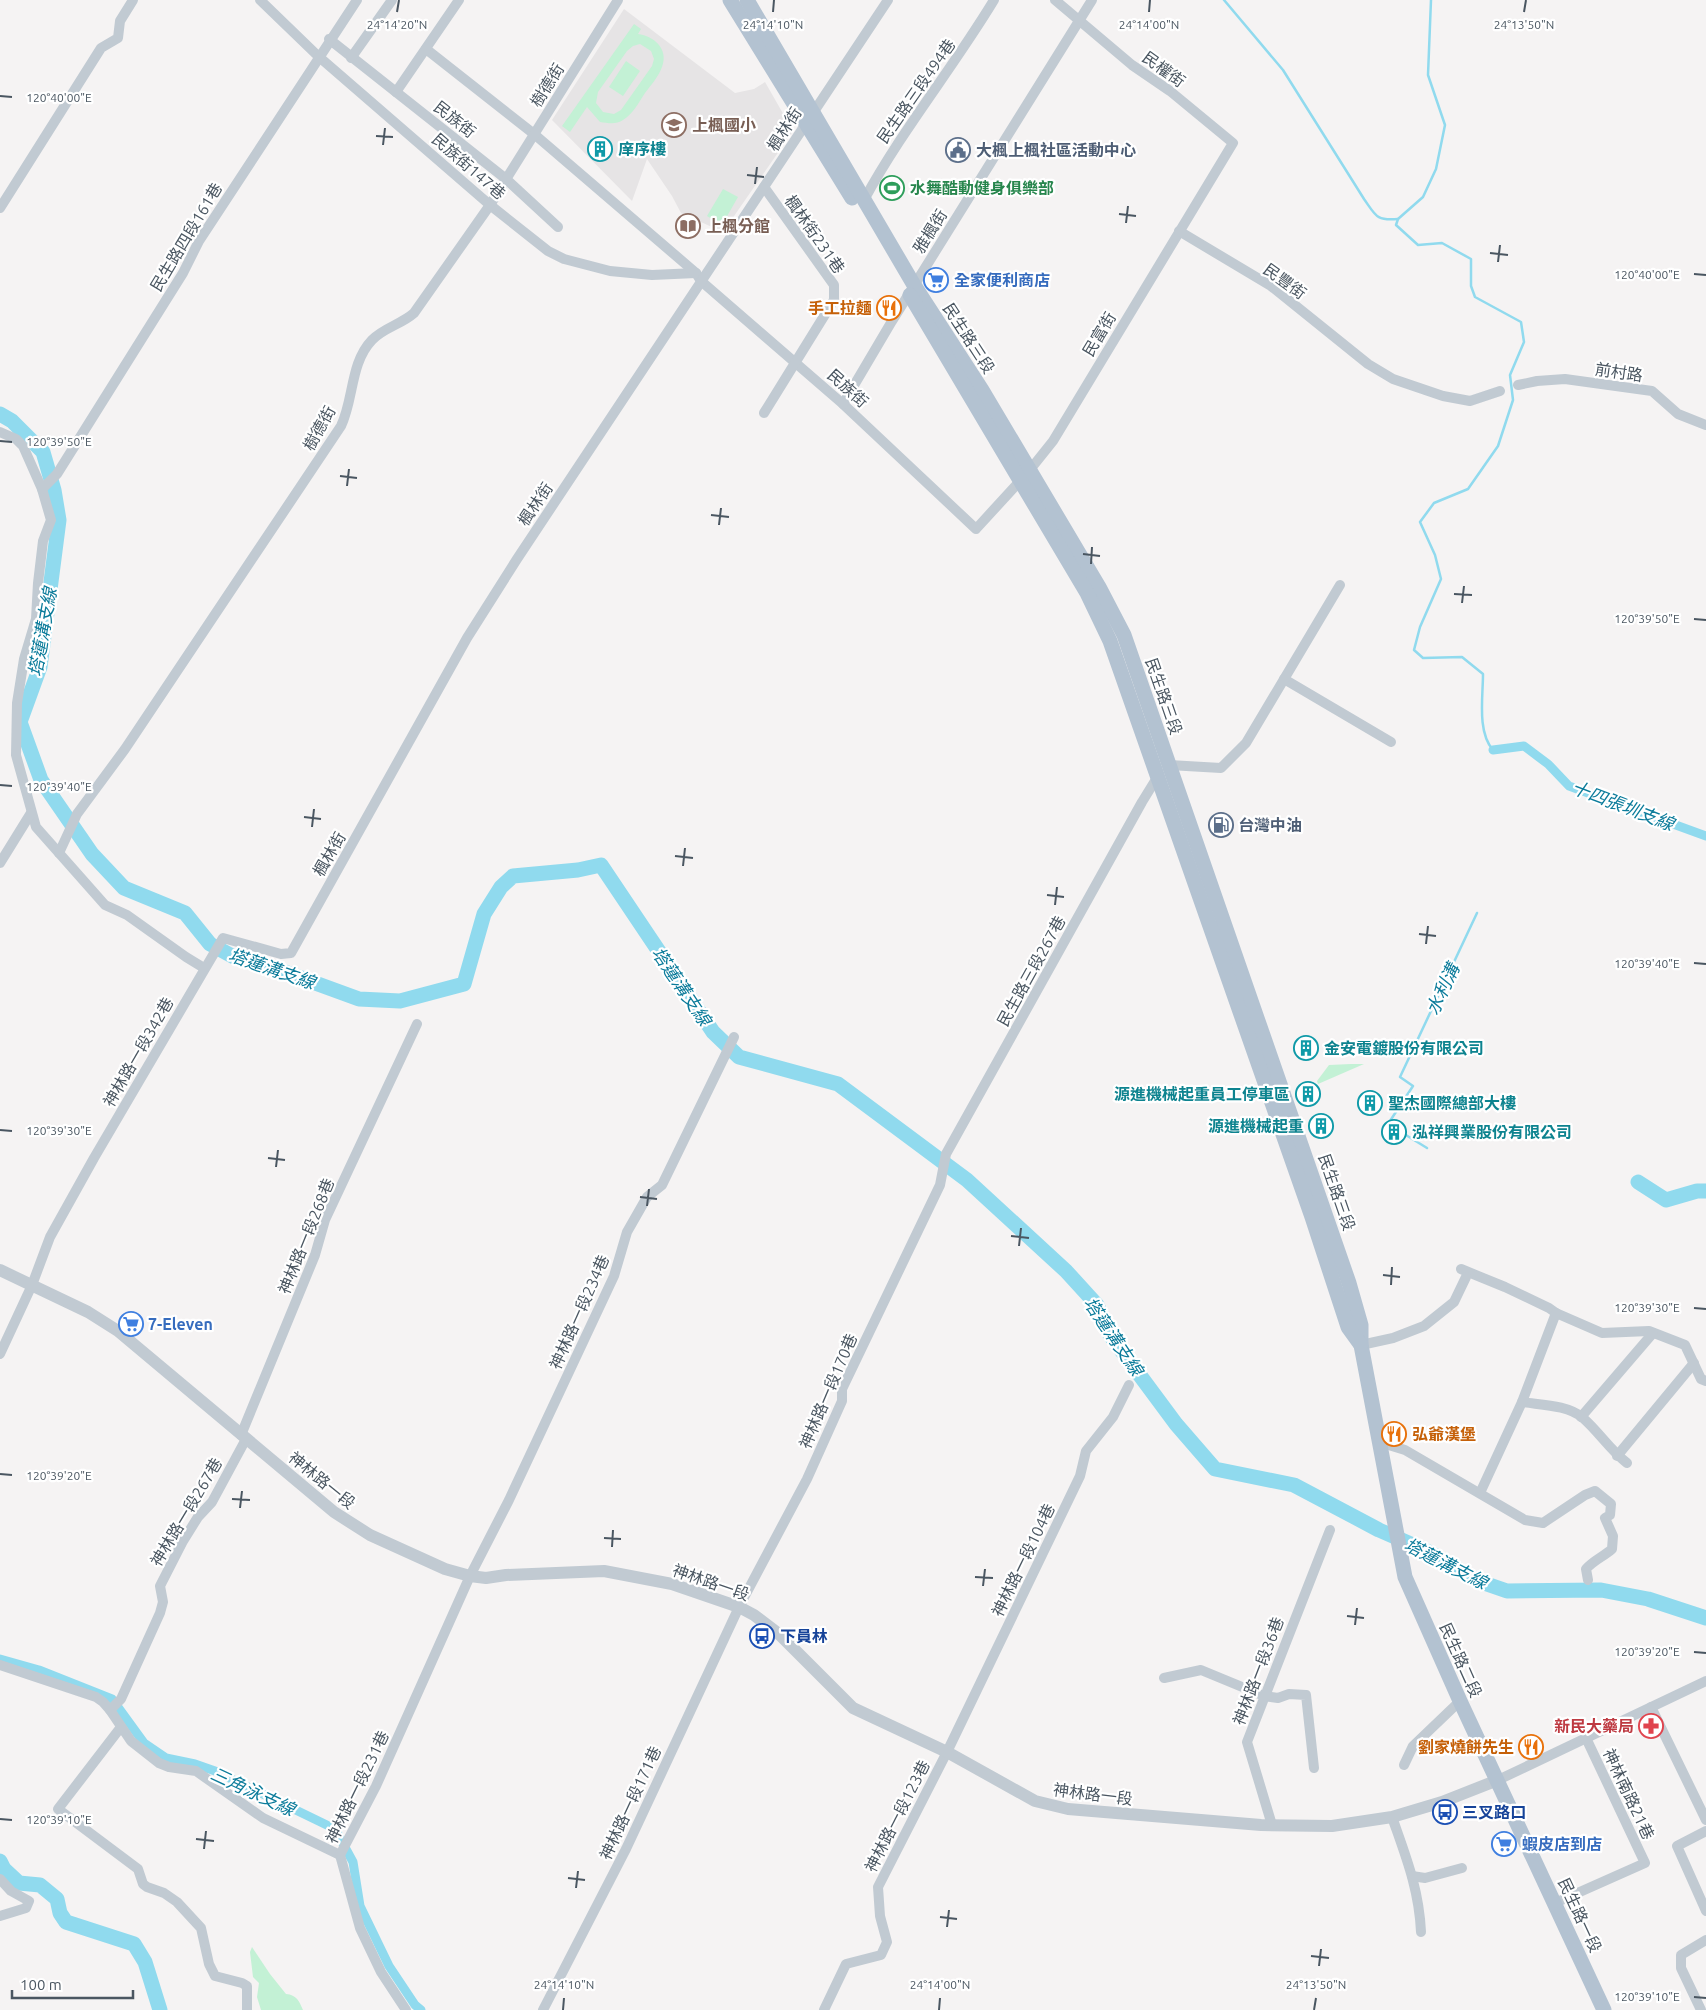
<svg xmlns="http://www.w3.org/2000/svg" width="1706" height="2010" font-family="Ubuntu,'Noto Sans TC',sans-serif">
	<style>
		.education { fill: #e6e4e5 }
		.green { fill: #c3f1d5; fill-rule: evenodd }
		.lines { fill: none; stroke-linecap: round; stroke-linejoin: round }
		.stream { stroke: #90daee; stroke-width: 2.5 }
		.canal { stroke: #90daee; stroke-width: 9 }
		.river { stroke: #90daee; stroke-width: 15 }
		.minor { stroke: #c1cad2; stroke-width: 10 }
		.tertiary { stroke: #c1cad2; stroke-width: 12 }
		.primary { stroke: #b3c2d1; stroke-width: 15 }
		.ticks { fill: none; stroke: #4a5661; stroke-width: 2 }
		.labels { text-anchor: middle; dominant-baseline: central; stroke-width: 4.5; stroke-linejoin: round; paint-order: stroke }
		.street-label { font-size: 16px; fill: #4a5661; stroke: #fff }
		.education-label { font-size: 16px; font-weight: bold; fill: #785e54; stroke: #fff; text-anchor: start }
		.culture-label { font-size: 16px; font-weight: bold; fill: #0d838f; stroke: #fff; text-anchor: start }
		.service-label { font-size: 16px; font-weight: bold; fill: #4e5e75; stroke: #fff; text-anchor: start }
		.leisure-label { font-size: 16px; font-weight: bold; fill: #27864d; stroke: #fff; text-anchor: start }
		.shop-label { font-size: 16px; font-weight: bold; fill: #366cbe; stroke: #fff; text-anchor: start }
		.food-label { font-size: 16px; font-weight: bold; fill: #c56008; stroke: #fff; text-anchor: end }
		.transit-label { font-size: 16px; font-weight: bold; fill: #164399; stroke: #fff; text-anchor: start }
		.health-label { font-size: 16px; font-weight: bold; fill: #be3a42; stroke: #fff; text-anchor: end }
		.water-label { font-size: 18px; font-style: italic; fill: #0c7c9b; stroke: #fff }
		.ticks-label { font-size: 12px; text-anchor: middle; fill: #4a5661; stroke: #fff; stroke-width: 4.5; stroke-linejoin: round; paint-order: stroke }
	</style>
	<rect width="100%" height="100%" fill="#f5f3f3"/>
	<!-- education -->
	<polygon class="education" points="624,9 735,93 754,89 765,82 793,131 723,232 681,213 672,196 647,159 632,201 552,120"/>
	<!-- green -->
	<g class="green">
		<path d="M 634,24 L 641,29 L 638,34 C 654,36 669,49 662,67 C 659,76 651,85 645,93 C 639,102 633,114 623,120 C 616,125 608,123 600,122 L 587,107 L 570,132 L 562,126 ZM 640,44 L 651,51 L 654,59 L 652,66 L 621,110 L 614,114 L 603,112 L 596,103 L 598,92 L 627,51 L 633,46 Z"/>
		<polygon points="626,61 640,71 623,96 609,87"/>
		<polygon points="723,189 738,197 722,225 707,216"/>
		<polygon points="1351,1064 1364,1064 1318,1084 1317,1081 1329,1065"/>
		<path d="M 252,1947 L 270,1974 L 286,1994 C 297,1995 299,2001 303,2010 L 261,2010 L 257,1997 L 259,1983 L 253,1977 L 250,1952 Z"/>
	</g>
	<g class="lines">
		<!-- stream -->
		<g class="stream">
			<path d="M 1224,0 L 1283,70 L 1364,199 C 1376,216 1376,221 1398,219"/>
			<path d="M 1431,0 L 1428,75 L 1445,125 L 1436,169 L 1423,197 L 1398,219 L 1396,225 L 1418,245 L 1442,243 L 1471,259 L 1471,286 L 1475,297 L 1521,322 L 1524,342 L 1510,375 L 1513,400 L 1498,446 L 1468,489 L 1434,503 L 1420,522 L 1435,555 L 1441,579 L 1420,627 L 1414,650 L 1423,658 L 1462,657 L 1483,674 C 1483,697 1477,732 1493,750"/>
			<polyline points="1427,1148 1388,1124 1413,1086 1400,1077 1477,913"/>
		</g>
		<!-- canal -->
		<g class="canal">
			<polyline points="1493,750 1524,746 1548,764 1569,786 1706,836"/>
			<polyline points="0,1659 39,1670 112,1699 144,1743 166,1758 195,1764 215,1771 335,1829 353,1862 360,1906 389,1966 415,2005 421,2010"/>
		</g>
		<!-- river -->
		<g class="river">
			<polyline points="0,414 12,421 43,452 54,490 59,520 40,667 20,722 41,780 92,854 124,888 185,913 210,944 234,957 285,972 359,999 400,1001 464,984 484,914 501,887 513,876 578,870 601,865 713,1032 739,1057 838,1084 967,1180 1066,1271 1097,1305 1110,1335 1176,1424 1215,1469 1294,1485 1379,1530 1429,1552 1478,1581 1507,1591 1601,1590 1648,1599 1706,1618"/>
			<polyline points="1638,1182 1666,1200 1697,1191 1706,1191"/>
			<polyline points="0,1861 4,1869 19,1883 40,1885 57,1899 60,1913 66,1922 134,1944 145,1962 160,2010"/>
		</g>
		<!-- minor -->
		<g class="minor">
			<polyline points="260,0 318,56 490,205 548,251 564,259 610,271 652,275 696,273"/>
			<polyline points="329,39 506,179 558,227"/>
			<polyline points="426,49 534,134 696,273 701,281 843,404 976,529 1029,471 1053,441 1233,143 1170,91 1132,65 1055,0"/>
			<polyline points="351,58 392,0"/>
			<polyline points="396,92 459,0"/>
			<polyline points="764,187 834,285 834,300 764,413"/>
			<path d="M 864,200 C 902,130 953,68 994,0"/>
			<polyline points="0,208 101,48 118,38 120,21 133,0"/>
			<polyline points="1179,231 1271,286 1368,364 1393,379 1443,396 1470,401 1500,391"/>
			<polyline points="1518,385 1537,381 1565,379 1652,391 1678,414 1706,425"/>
			<polyline points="843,404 892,321 1092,0"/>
			<polyline points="0,432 16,439 23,446 42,489 51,520 43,541 38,583 36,619 24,659 17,703 16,755 36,827 105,905 127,915 186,957 204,968"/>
			<polyline points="42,489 57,474 183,273 199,241 357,0"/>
			<polyline points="1284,679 1391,742"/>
			<polyline points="1169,765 1221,768 1246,743 1340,585"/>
			<path d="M 59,853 L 77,814 L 125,749 L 341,426 C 354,399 350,363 372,340 C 383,328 402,324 414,313 L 490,205 L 618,0"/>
			<polyline points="0,863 31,813"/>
			<polyline points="1461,1269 1505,1287 1549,1308 1556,1313 1602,1333 1649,1331 1685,1345 1701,1379 1706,1381"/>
			<polyline points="1361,1345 1393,1338 1424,1326 1454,1302 1466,1277"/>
			<polyline points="0,1354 32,1285 50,1237 94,1158 223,938 281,954 291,953 467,638 517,559 888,0"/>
			<path d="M 1522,1402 C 1541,1405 1568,1405 1583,1418 C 1599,1432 1610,1450 1627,1463"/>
			<polyline points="1581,1417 1653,1333"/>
			<polyline points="241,1435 315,1255 325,1220 417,1024"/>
			<path d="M 1379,1442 L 1405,1450 L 1525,1520 L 1543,1523 L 1585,1495 L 1595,1491 L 1611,1504 L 1610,1515 L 1605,1518 L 1613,1536 L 1612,1549 C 1603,1557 1594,1560 1586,1569 L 1588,1580"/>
			<polyline points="1617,1456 1694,1363"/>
			<polyline points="1480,1493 1522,1402 1556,1313"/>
			<polyline points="0,1665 96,1697 103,1702 110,1710 131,1741 159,1763 169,1767 196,1771 263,1818 340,1855"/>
			<polyline points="1164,1678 1201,1670 1264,1696 1278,1698 1289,1694 1306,1695 1314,1768"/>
			<polyline points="1651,1707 1706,1820"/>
			<polyline points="110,1710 121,1699 160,1613 163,1602 160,1586 183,1541 198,1517 212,1502 246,1439"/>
			<polyline points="121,1727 58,1809 138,1869 143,1884 147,1887 164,1893 177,1902 201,1928 209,1964 215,1976 242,1983 247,1986 247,2010"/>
			<polyline points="1404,1765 1413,1746 1460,1701"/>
			<polyline points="1498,1780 1706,1681"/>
			<path d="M 1392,1817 C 1406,1857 1419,1889 1421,1932"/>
			<polyline points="1272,1825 1247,1742 1330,1530"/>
			<polyline points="1706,1831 1677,1846 1706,1911"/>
			<polyline points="1412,1876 1425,1878 1462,1868"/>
			<polyline points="0,1879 11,1891 29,1901 26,1908 0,1916"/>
			<polyline points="1555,1903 1645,1863 1586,1738"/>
			<polyline points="406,2010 381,1972 360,1928 340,1855 376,1786 470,1576 509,1500 614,1276 627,1232 647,1197 662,1185 734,1037"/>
			<polyline points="543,2010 626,1849 739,1607 807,1479 842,1401 842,1389 940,1185 946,1154 1142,802 1158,776"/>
			<polyline points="824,2010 846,1964 881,1955 887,1942 880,1916 878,1887 947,1752 1080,1476 1086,1451 1113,1417 1129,1385"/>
			<polyline points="1701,2010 1681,1968 1681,1955 1706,1940"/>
		</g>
		<!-- tertiary -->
		<polyline class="tertiary" points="0,1270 88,1312 118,1331 334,1512 370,1535 445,1569 470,1576 486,1578 506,1575 604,1571 672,1584 739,1607 754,1615 779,1634 853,1708 947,1752 1035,1801 1068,1809 1261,1825 1332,1826 1392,1817 1442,1802 1498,1780"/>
		<!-- primary -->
		<g class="primary">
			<polyline points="730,0 852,198"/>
			<polyline points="747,0 914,285 982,390 1099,587 1124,635 1349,1283 1361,1325 1361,1345 1405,1577 1460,1701 1604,2010"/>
			<polyline points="910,295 1087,593 1110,641 1312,1217 1348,1327 1361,1345"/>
		</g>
	</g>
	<!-- ticks -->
	<path class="ticks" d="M 397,12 L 399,0M 773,12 L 774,0M 1149,12 L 1150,0M 1524,12 L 1526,0M 0,96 L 12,97M 376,136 L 393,137M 383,145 L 385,128M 747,175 L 764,177M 755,184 L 757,167M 1119,214 L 1136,216M 1126,223 L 1128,206M 1490,253 L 1508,255M 1498,262 L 1500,245M 1694,274 L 1706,275M 0,441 L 12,442M 340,476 L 357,478M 347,486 L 349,469M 711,515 L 729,517M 719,525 L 721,508M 1083,554 L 1100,556M 1091,564 L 1092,547M 1454,594 L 1472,595M 1462,603 L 1464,586M 1694,619 L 1706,620M 0,785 L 12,786M 304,817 L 321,819M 312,827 L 314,809M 675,856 L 693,858M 683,866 L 685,848M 1047,895 L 1064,897M 1055,905 L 1057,887M 1419,934 L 1436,936M 1426,944 L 1428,926M 1694,963 L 1706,964M 0,1130 L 12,1131M 268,1158 L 285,1160M 276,1167 L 278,1150M 640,1197 L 657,1199M 647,1206 L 649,1189M 1011,1236 L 1029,1238M 1019,1246 L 1021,1228M 1383,1275 L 1400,1277M 1391,1285 L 1392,1267M 1694,1308 L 1706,1309M 0,1474 L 12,1475M 232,1499 L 250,1500M 240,1508 L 242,1491M 604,1538 L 621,1539M 612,1547 L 613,1530M 975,1577 L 993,1578M 983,1586 L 985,1569M 1347,1616 L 1364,1618M 1355,1625 L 1357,1608M 1694,1652 L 1706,1653M 0,1819 L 12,1820M 196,1839 L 214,1841M 204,1849 L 206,1831M 568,1878 L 585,1880M 576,1888 L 578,1871M 940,1917 L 957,1919M 947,1927 L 949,1910M 1311,1956 L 1329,1958M 1319,1966 L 1321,1949M 1694,1997 L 1706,1998M 563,2010 L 564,1998M 939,2010 L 940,1998M 1314,2010 L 1316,1998"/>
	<!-- icons -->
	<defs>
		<symbol id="school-ring" viewBox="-11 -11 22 22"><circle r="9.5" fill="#fff" stroke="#8d6e63" stroke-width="1.5"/><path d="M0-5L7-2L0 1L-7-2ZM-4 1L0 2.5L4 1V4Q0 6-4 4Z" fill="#8d6e63"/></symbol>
		<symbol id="building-ring" viewBox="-11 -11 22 22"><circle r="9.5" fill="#fff" stroke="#0f9aa8" stroke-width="1.5"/><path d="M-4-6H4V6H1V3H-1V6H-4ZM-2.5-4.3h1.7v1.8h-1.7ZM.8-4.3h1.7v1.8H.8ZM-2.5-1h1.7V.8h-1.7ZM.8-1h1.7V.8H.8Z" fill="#0f9aa8"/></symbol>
		<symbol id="civic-ring" viewBox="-11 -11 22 22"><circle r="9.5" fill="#fff" stroke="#5c6f8a" stroke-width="1.5"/><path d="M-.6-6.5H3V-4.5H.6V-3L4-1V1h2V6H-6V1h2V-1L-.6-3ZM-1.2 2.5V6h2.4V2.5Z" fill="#5c6f8a"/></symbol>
		<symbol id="stadium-ring" viewBox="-11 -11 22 22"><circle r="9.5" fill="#fff" stroke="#2e9e5b" stroke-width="1.5"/><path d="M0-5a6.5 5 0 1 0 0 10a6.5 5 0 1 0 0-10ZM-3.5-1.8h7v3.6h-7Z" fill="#2e9e5b"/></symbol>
		<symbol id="library-ring" viewBox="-11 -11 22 22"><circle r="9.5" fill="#fff" stroke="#8d6e63" stroke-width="1.5"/><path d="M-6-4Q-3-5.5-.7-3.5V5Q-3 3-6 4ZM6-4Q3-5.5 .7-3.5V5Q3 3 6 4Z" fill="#8d6e63"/></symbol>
		<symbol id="supermarket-ring" viewBox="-11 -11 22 22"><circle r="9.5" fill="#fff" stroke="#3f7fe0" stroke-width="1.5"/><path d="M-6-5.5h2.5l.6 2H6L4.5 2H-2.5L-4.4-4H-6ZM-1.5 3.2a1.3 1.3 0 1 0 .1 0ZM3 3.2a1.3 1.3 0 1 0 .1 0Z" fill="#3f7fe0"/></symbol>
		<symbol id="restaurant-ring" viewBox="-11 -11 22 22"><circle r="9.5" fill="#fff" stroke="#e8710a" stroke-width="1.5"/><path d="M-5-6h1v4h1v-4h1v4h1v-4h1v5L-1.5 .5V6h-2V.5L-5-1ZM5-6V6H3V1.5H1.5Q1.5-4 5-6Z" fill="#e8710a"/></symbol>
		<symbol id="fuel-ring" viewBox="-11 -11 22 22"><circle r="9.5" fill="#fff" stroke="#5c6f8a" stroke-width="1.5"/><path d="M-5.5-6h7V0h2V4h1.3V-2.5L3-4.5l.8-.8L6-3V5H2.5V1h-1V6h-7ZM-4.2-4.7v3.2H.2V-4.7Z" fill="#5c6f8a"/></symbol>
		<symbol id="bus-ring" viewBox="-11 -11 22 22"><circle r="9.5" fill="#fff" stroke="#1a4fb4" stroke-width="1.5"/><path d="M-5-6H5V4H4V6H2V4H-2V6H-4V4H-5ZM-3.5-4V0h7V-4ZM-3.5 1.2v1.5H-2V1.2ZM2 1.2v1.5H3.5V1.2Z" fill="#1a4fb4"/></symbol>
		<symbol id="pharmacy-ring" viewBox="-11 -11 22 22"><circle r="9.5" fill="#fff" stroke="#e0444e" stroke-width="1.5"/><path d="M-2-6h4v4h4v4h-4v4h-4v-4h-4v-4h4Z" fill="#e0444e"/></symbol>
	</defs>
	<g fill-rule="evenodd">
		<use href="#school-ring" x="660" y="111" width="28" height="28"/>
		<use href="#building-ring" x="586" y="135" width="28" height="28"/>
		<use href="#civic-ring" x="944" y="136" width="28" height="28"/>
		<use href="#stadium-ring" x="878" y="174" width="28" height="28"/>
		<use href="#library-ring" x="674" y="212" width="28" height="28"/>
		<use href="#supermarket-ring" x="922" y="266" width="28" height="28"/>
		<use href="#restaurant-ring" x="875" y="294" width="28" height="28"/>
		<use href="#fuel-ring" x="1207" y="811" width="28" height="28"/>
		<use href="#building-ring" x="1292" y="1034" width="28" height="28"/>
		<use href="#building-ring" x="1294" y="1080" width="28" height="28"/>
		<use href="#building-ring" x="1356" y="1089" width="28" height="28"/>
		<use href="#building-ring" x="1307" y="1112" width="28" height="28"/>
		<use href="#building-ring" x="1380" y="1118" width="28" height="28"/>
		<use href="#supermarket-ring" x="117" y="1310" width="28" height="28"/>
		<use href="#restaurant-ring" x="1380" y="1420" width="28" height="28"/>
		<use href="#bus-ring" x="748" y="1622" width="28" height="28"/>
		<use href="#pharmacy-ring" x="1637" y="1712" width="28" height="28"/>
		<use href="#restaurant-ring" x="1517" y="1733" width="28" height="28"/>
		<use href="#bus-ring" x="1431" y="1798" width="28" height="28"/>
		<use href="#supermarket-ring" x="1490" y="1830" width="28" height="28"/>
	</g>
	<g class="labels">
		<!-- street labels -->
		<g class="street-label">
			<text transform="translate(1164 69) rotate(36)">民權街</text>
			<text transform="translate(547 85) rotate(-58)">樹德街</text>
			<text transform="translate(916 91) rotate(-55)">民生路三段494巷</text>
			<text transform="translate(455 119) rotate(38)">民族街</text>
			<text transform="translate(784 129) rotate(-57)">楓林街</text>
			<text transform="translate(469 166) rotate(41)">民族街147巷</text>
			<text transform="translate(930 231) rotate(-58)">雅楓街</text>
			<text transform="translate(815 234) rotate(55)">楓林街231巷</text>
			<text transform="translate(186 237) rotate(-59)">民生路四段161巷</text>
			<text transform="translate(1285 281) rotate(36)">民豐街</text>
			<text transform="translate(1099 334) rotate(-59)">民富街</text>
			<text transform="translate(969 338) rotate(57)">民生路三段</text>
			<text transform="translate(1619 372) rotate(8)">前村路</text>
			<text transform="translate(848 388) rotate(42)">民族街</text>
			<text transform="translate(319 428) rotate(-61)">樹德街</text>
			<text transform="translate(535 504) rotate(-56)">楓林街</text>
			<text transform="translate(1164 696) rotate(71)">民生路三段</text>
			<text transform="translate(329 854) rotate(-60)">楓林街</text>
			<text transform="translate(1031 971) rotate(-61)">民生路三段267巷</text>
			<text transform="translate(138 1052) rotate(-60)">神林路一段342巷</text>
			<text transform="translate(1337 1192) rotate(71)">民生路三段</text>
			<text transform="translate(306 1236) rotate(-68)">神林路一段268巷</text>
			<text transform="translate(579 1312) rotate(-66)">神林路一段234巷</text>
			<text transform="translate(828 1391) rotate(-67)">神林路一段170巷</text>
			<text transform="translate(322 1480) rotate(39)">神林路一段</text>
			<text transform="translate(186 1512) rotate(-59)">神林路一段267巷</text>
			<text transform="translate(1023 1560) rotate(-64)">神林路一段104巷</text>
			<text transform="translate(711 1582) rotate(19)">神林路一段</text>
			<text transform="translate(1461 1660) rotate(66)">民生路二段</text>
			<text transform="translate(1258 1671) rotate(-69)">神林路一段36巷</text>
			<text transform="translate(357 1787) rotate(-64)">神林路一段231巷</text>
			<text transform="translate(1093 1794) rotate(7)">神林路一段</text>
			<text transform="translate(1629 1794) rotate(65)">神林南路21巷</text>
			<text transform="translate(630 1803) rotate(-65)">神林路一段171巷</text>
			<text transform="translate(897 1816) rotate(-63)">神林路一段123巷</text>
			<text transform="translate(1580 1915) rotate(65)">民生路一段</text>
		</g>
		<!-- education labels -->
		<g class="education-label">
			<text x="692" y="125">上楓國小</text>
			<text x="706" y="226">上楓分館</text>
		</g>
		<!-- culture labels -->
		<g class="culture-label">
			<text x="618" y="149">庠序樓</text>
			<text x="1324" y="1048">金安電鍍股份有限公司</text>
			<text x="1290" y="1094" text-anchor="end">源進機械起重員工停車區</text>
			<text x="1388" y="1103">聖杰國際總部大樓</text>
			<text x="1304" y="1126" text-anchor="end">源進機械起重</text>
			<text x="1412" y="1132">泓祥興業股份有限公司</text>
		</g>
		<!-- service labels -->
		<g class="service-label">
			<text x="976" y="150">大楓上楓社區活動中心</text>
			<text x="1238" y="825">台灣中油</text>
		</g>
		<!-- leisure labels -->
		<g class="leisure-label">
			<text x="910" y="188">水舞酷動健身俱樂部</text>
		</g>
		<!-- shop labels -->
		<g class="shop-label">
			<text x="954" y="280">全家便利商店</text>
			<text x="148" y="1324">7-Eleven</text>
			<text x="1522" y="1844">蝦皮店到店</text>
		</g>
		<!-- food labels -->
		<g class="food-label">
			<text x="872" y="308">手工拉麵</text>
			<text x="1412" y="1434" text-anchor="start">弘爺漢堡</text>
			<text x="1514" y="1747">劉家燒餅先生</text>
		</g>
		<!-- transit labels -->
		<g class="transit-label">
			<text x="780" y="1636">下員林</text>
			<text x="1462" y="1812">三叉路口</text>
		</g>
		<!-- health labels -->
		<g class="health-label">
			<text x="1634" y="1726">新民大藥局</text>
		</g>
		<!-- water labels -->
		<g class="water-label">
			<text transform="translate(42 632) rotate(-80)">塔蓮溝支線</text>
			<text transform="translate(1623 805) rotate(21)">十四張圳支線</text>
			<text transform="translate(272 968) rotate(19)">塔蓮溝支線</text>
			<text transform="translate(682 986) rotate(56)">塔蓮溝支線</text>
			<text transform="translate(1442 989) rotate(-65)">水利溝</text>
			<text transform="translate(1114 1336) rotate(56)">塔蓮溝支線</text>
			<text transform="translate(1446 1563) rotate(27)">塔蓮溝支線</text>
			<text transform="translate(253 1791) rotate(25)">三角泳支線</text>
		</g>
	</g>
	<g class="ticks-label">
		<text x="397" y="29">24°14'20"N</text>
		<text x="773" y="29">24°14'10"N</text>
		<text x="1149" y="29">24°14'00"N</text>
		<text x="1524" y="29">24°13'50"N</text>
		<text x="59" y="102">120°40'00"E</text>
		<text x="1647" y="279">120°40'00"E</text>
		<text x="59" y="446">120°39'50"E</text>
		<text x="1647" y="623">120°39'50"E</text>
		<text x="59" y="791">120°39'40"E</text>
		<text x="1647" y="968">120°39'40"E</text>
		<text x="59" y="1135">120°39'30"E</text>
		<text x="1647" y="1312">120°39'30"E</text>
		<text x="59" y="1480">120°39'20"E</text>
		<text x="1647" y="1656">120°39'20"E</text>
		<text x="59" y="1824">120°39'10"E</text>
		<text x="564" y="1989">24°14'10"N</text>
		<text x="940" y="1989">24°14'00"N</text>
		<text x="1316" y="1989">24°13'50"N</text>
		<text x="1647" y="2001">120°39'10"E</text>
	</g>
	<!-- scale -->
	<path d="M12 1990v8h121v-8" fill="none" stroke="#4a5661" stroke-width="2.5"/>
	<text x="20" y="1990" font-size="15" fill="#4a5661" stroke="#ffffff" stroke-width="4" paint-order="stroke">100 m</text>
</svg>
